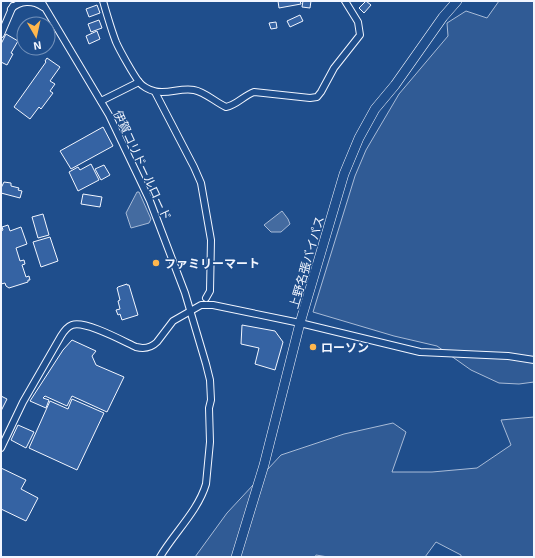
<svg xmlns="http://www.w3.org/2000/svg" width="535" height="558" font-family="'Exo 2','Noto Sans JP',sans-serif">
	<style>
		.built { fill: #305b95; stroke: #a8bbd7 }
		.water { fill: #446ba0; stroke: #a8bbd7 }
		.building { fill: #3563a3; stroke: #f2f6ff }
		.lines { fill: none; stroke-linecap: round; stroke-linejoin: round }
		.minor-casing { stroke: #f2f6ff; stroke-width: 8 }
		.highway-casing { stroke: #f2f6ff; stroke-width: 10 }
		.minor { stroke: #1f4e8c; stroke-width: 6 }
		.highway { stroke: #1f4e8c; stroke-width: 9 }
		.poi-dot { fill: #ffb74d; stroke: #1f4e8c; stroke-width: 1.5 }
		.labels { text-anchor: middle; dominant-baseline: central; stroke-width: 3; stroke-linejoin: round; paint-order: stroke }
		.street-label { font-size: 12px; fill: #f2f6ff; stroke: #1f4e8c }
		.poi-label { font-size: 12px; font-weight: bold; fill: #f2f6ff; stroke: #1f4e8c; text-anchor: start }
	</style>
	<rect width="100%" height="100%" fill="#1f4e8c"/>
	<!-- built -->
	<g class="built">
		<polygon points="499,1 534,1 534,382 519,384 499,383 471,370 437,346 394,336 313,312 355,176 366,150 399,94 448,36 447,23 466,11 487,18"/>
		<polygon points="534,417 534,557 461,557 461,555 436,542 425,557 328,557 316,555 315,557 195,557 227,513 281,455 344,434 393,423 406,432 392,472 432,472 477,468 511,445 501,420"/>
	</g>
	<!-- water -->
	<g class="water">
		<polygon points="137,192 139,192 151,219 149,223 131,228 126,213"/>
		<polygon points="282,211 288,219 290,224 281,232 271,232 264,225"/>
	</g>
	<!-- building -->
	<g class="building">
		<polygon points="278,1 300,1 301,4 279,8"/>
		<polygon points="303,1 311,1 310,8 302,7"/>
		<polygon points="366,1 371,5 364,13 359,8"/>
		<polygon points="97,5 100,13 89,17 86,9"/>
		<polygon points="300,15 303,21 290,27 287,21"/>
		<polygon points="99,20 102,28 91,32 88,24"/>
		<polygon points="276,22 277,28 271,29 269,23"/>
		<polygon points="97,31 100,39 89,44 86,36"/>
		<polygon points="6,34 18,41 11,53 13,54 7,65 1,62 1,44"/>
		<polygon points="47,58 60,67 50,81 55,84 50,91 53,93 41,109 39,107 30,119 14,107 46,62 45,61"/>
		<polygon points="103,127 113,146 71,169 60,151"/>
		<polygon points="91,164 99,180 78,191 69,172 78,167 80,170"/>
		<polygon points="104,165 110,175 101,180 95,169"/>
		<polygon points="4,182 11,183 11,186 19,188 18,190 22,191 20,198 1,193 1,188"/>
		<polygon points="83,194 102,197 100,207 81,204"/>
		<polygon points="43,214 49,235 38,238 32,217"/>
		<polygon points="8,225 10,231 21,227 27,244 16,248 20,261 24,260 25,264 22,265 26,277 29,276 30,280 28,280 28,282 9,288 6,286 5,283 1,284 1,231 3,230 2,227"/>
		<polygon points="50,237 58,261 41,267 33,242"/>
		<polygon points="127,284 127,285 129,285 138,315 122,320 120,314 118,315 116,310 120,309 118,301 120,300 117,288 118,287"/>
		<polygon points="242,325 275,331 283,342 275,370 255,364 259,348 241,344"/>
		<polygon points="72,340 96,351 92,356 96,365 124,377 107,412 72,396 67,406 45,396 43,398 49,400 46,408 30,401 63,350"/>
		<polygon points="1,396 7,399 1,411"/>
		<polygon points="72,399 104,413 77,470 29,448 50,401 68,409"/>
		<polygon points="18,425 34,432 26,448 11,440"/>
		<polygon points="1,468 26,480 21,489 38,498 26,521 1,509"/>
	</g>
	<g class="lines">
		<defs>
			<g id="minor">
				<path d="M 41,1 L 109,115 L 150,201 L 185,293 L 206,364 L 210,380 L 211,400 L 209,408 L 210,442 L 206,484 C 198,511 174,533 160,557"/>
				<path d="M 103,1 C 107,15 111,29 116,42 C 120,51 133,74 139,82 C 142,86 149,90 154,91 C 167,95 181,87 194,90 C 205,92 215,102 226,107 C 237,105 243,96 254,92 L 310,98 L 317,97 L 321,92 L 334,68 L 360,35 L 358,22 L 345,1"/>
				<path d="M 11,9 C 20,0 33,0 43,7"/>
				<polyline points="1,34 13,6"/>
				<polyline points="155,92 194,167 201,183 211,240 210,291 206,298"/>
				<polyline points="101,101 139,82"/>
				<path d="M 1,448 L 23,402 L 61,336 C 64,331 67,327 72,325 C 85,320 123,341 136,347 C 144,349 151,348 157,342 L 173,321 L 201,305 L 213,305 L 300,323 L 420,352 L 508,356 L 534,360"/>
			</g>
			<polyline id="highway" points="236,557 264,465 300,323 344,174 359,138 375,109 395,85 443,17 457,1"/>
		</defs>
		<!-- minor casing -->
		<use href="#minor" class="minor-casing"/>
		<!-- highway casing -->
		<use href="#highway" class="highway-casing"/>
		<!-- minor -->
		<use href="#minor" class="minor"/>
		<!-- highway -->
		<use href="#highway" class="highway"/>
	</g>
	<!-- markers -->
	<g class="poi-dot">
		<circle cx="156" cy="263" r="4"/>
		<circle cx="313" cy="347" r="4"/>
	</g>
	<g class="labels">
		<!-- street labels -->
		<g class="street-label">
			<text transform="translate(143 165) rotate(65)">伊賀コリドールロード</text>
			<text transform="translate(306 262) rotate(-74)">上野名張バイパス</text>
		</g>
		<!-- poi labels -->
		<g class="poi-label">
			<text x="164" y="263">ファミリーマート</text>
			<text x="321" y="347">ローソン</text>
		</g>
	</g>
	<!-- border -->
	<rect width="535" height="558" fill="none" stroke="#f2f6ff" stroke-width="4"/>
	<!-- north arrow -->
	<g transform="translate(36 36) rotate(171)"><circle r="19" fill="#1f4e8c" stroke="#7391ba"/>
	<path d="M0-3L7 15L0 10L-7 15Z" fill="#ffb74d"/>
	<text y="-6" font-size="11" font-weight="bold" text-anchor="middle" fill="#f2f6ff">N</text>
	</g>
</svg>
